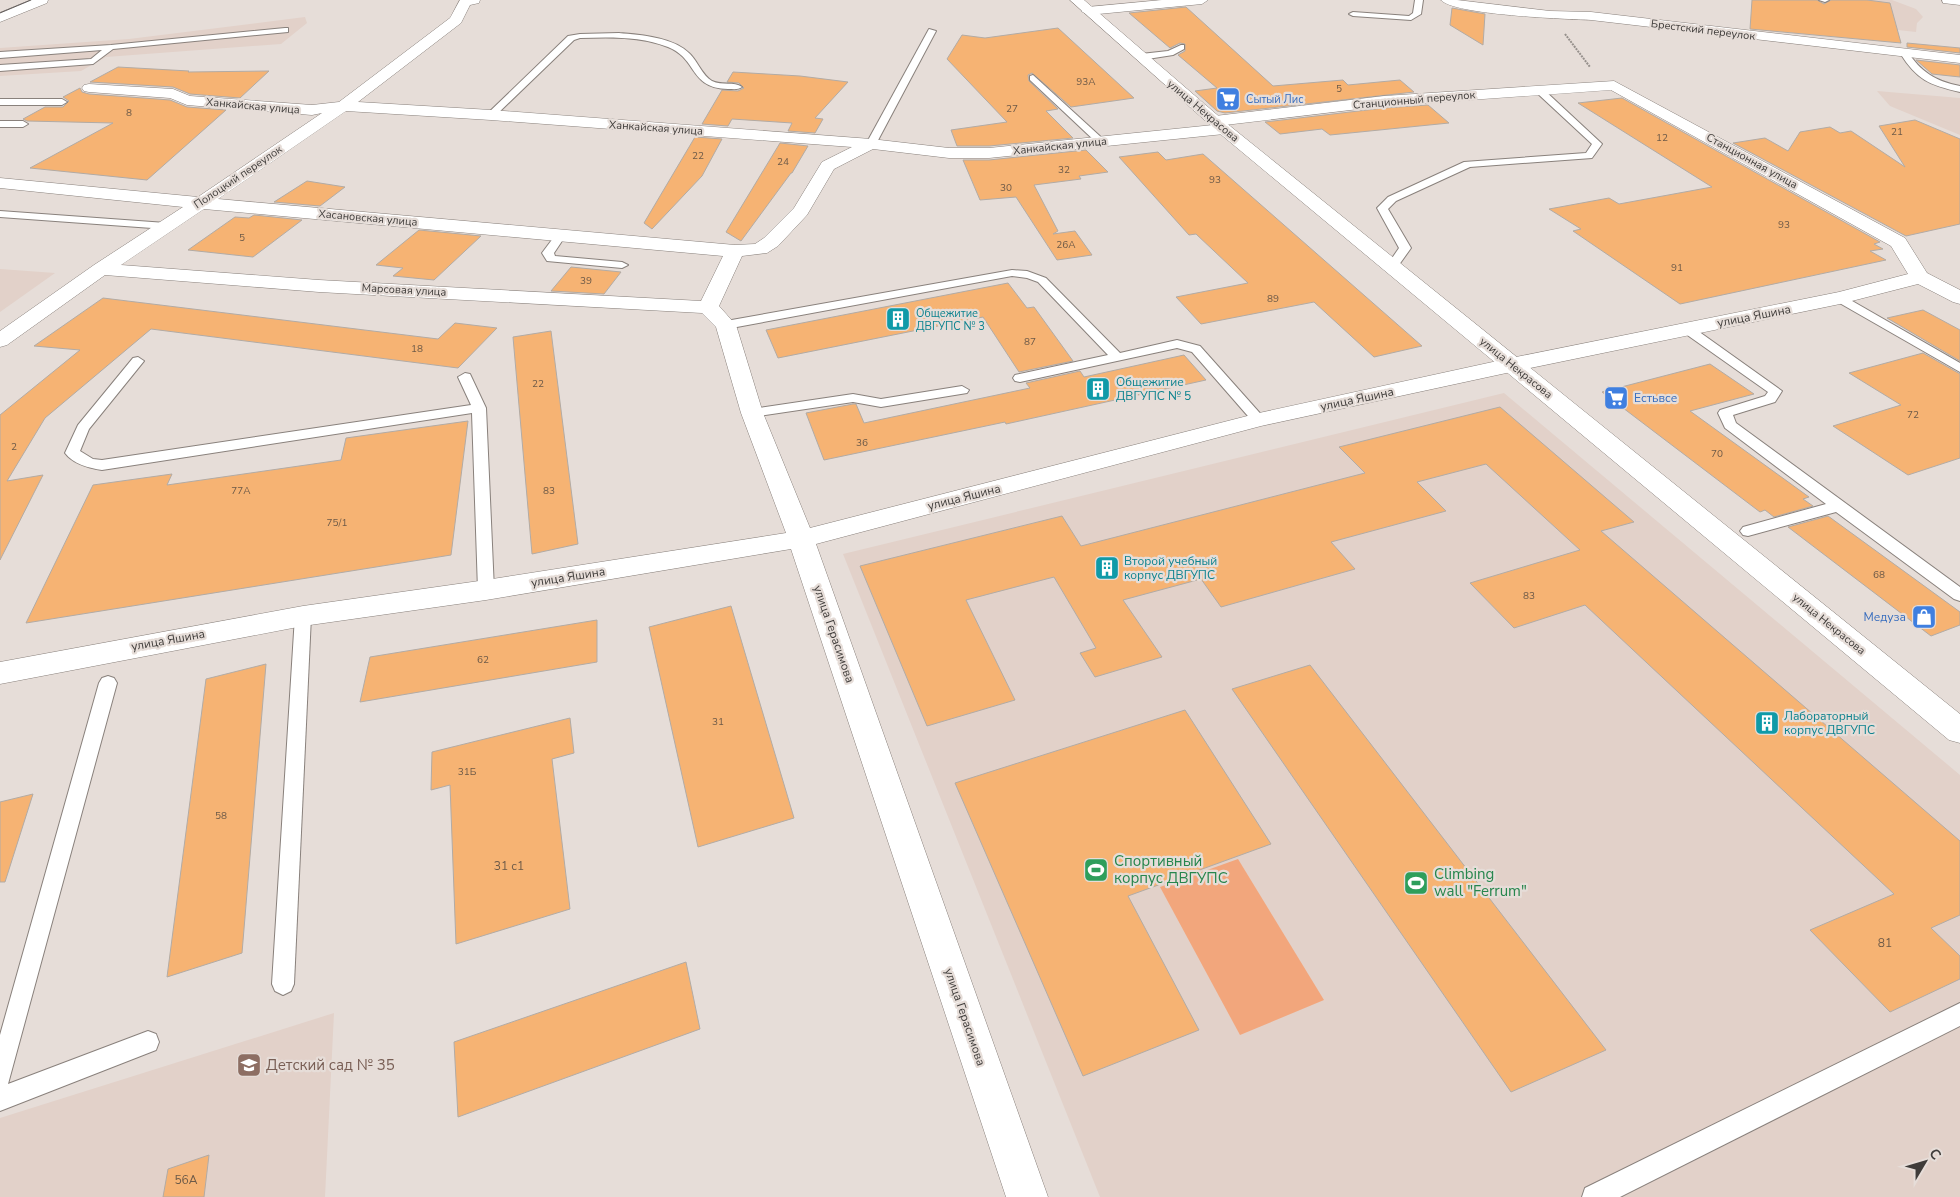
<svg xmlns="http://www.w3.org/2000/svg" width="1960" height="1197" font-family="'Nunito Sans',sans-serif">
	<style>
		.built { fill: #e2d1c9 }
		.green { fill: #f2a67c }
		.building { fill: #f6b373; stroke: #b2aba5 }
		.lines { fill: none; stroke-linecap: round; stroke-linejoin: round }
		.service-casing { stroke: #89817c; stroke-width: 2 }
		.minor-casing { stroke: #89817c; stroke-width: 1 }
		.tertiary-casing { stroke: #89817c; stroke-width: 1 }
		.path { stroke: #96908c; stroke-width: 2; stroke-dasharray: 2 1; stroke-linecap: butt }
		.service { fill: #fff; fill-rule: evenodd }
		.minor { fill: #fff; fill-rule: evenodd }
		.tertiary { fill: #fff; fill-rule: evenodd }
		.tram { stroke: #625d5b; stroke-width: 1 }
		.labels { text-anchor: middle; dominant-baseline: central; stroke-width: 4.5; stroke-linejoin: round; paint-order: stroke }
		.number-label { font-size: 10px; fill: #6d5a48 }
		.far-street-label { font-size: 11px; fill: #3f3c3a; stroke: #e6ddd8 }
		.far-shop-label { font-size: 11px; fill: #366cbe; stroke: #e6ddd8; text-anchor: start }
		.far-culture-label { font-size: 11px; fill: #0d838f; stroke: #e6ddd8; text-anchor: start }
		.street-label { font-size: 12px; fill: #3f3c3a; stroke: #e6ddd8 }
		.culture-label { font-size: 12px; fill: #0d838f; stroke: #e6ddd8; text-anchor: start }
		.shop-label { font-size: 12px; fill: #366cbe; stroke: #e6ddd8; text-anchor: start }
		.near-number-label { font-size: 12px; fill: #6d5a48 }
		.near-leisure-label { font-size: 15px; fill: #27864d; stroke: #e6ddd8; text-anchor: start }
		.near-education-label { font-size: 15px; fill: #785e54; stroke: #e6ddd8; text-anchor: start }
	</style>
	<rect width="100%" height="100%" fill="#e6ddd8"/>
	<!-- built -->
	<g class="built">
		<polygon points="1792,0 1892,0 1916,9 1923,17 1917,23 1916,32 1816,21"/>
		<polygon points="305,17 307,23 281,44 106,57 81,71 0,76 0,48 129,39"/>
		<polygon points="1877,91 1960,98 1960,135 1890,106"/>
		<polygon points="0,269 55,273 0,312"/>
		<polygon points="1504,393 1960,775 1960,1197 1100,1197 843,554"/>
		<polygon points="334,1013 325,1197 0,1197 0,1118"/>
	</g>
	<!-- green -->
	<polygon class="green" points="1238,859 1324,1000 1240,1035 1160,887"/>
	<!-- building -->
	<g class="building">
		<polygon points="1752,0 1817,0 1824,4 1831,0 1867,0 1890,3 1901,43 1750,29"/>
		<polygon points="1186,7 1273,86 1343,80 1348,85 1400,80 1414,92 1225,113 1217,111 1195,91 1217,88 1178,55 1185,51 1185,44 1180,43 1170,48 1129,13"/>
		<polygon points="1452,8 1485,14 1483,45 1450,25"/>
		<polygon points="1058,28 1134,98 1071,107 1032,73 1028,75 1029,81 1058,109 1046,111 1073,138 989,146 957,146 951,130 1007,122 947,59 962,35 985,38"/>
		<polygon points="1907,43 1960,48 1960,53 1907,47"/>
		<polygon points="1916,60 1960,65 1960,77 1932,74"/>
		<polygon points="118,67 189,71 188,72 269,71 240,98 190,94 173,87 90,82"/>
		<polygon points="733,72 800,76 848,82 815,118 823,119 815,133 788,131 792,123 732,119 728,126 702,124 722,90 738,91 744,88 739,83 727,82"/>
		<polygon points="80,88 82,92 89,94 170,100 187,107 226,110 147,180 30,168 113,123 27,121 23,119 45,107 63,107 69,101 63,97"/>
		<polygon points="1622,98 1880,242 1874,244 1883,249 1870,251 1886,260 1680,304 1573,231 1581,229 1549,209 1609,198 1619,204 1712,187 1578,103"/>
		<polygon points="1428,105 1449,123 1330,135 1322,129 1280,134 1265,122 1384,108"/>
		<polygon points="1915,120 1960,139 1960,224 1906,236 1733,143 1765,138 1788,151 1800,132 1830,127 1840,133 1851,131 1905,167 1879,126"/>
		<polygon points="695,137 722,139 702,176 652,229 644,223"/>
		<polygon points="780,143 808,146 792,173 791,173 741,241 726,232"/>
		<polygon points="1086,150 1108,172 1079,176 1081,179 1034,185 1058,231 1053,234 1075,231 1092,255 1057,260 1016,197 980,200 963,160 989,160"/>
		<polygon points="1158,152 1166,160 1203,154 1422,346 1374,357 1314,302 1201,324 1176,297 1248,283 1196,234 1189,235 1119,157"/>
		<polygon points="307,181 345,187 320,206 274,202"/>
		<polygon points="254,215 302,220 253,257 188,250 235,217 249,218"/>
		<polygon points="419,230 481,236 434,280 393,276 403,268 376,265"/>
		<polygon points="571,267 621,272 604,294 551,291"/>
		<polygon points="1008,283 1027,308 1034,307 1073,361 1019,372 983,317 778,358 766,330"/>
		<polygon points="103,298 438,339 455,323 497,328 458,368 151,329 45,418 7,481 43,475 0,560 0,415 80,350 34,346"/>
		<polygon points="1923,310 1960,330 1960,361 1887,318"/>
		<polygon points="551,331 578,544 532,554 513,337"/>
		<polygon points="1923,353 1960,374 1960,458 1908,475 1833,426 1901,405 1849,373"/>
		<polygon points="1184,355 1206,380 1006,424 1005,422 824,460 806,413 853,404 856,404 864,423 1030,388 1026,383 1080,371 1084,377"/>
		<polygon points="1710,364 1754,394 1690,411 1809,497 1803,499 1813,506 1774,517 1765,510 1760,512 1602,392"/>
		<polygon points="1500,407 1634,522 1601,531 1960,841 1960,915 1931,928 1960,956 1960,979 1890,1012 1810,930 1894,894 1585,605 1514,628 1470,583 1580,550 1486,464 1417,482 1446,511 1331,542 1355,569 1221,607 1201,579 1123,600 1162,657 1095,677 1080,653 1096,648 1054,577 966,600 1015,700 927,726 860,566 1062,516 1081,546 1365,473 1339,447"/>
		<polygon points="468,421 451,555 26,623 93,485 172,474 167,485 341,460 346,438"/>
		<polygon points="1828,516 1960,612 1960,625 1931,636 1788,527"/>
		<polygon points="731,606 794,818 698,847 649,627"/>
		<polygon points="597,620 597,662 360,702 370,657"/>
		<polygon points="266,664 242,953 167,977 206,679"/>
		<polygon points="1310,665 1606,1050 1511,1092 1232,689"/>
		<polygon points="1185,710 1271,844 1128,896 1199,1030 1083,1076 955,783"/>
		<polygon points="570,718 574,753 552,759 570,909 456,944 450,785 431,790 432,752"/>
		<polygon points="33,794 5,882 0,882 0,802"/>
		<polygon points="686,962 700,1029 458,1117 454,1042"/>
		<polygon points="209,1155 204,1197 163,1197 168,1169"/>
	</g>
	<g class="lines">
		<defs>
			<g id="service">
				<polygon points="1415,0 1423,0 1421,14 1411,20 1353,16 1349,14 1353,12 1409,16 1413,13"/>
				<polygon points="1819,0 1829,0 1825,2"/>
				<polygon points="285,28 288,28 288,32 113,49 93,64 0,71 0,65 91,59 102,50 0,58 0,52 111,45"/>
				<polygon points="929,29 936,31 876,144 871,147 868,146 866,144"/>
				<path d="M 619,33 C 641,35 674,37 690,54 C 698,62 702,75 712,81 C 722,86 734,81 742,87 C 738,90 734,89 728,89 C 689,88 698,59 668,47 C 640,36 609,37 580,38 L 574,40 L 494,117 L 491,118 L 486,115 L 568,36 L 580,34 Z"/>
				<polygon points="1181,45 1184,45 1184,49 1173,55 1141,60 1137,57 1141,54 1168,51"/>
				<path d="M 1901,51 L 1907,51 C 1921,72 1935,81 1960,86 L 1960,92 C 1929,85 1917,80 1900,53 Z"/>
				<polygon points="1033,75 1103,139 1103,143 1097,143 1030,80 1030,76"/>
				<polygon points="1540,88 1543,89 1600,142 1602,144 1592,158 1470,167 1396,201 1388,209 1411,248 1396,269 1388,269 1386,267 1399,248 1377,208 1388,197 1464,162 1586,153 1592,144 1537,93 1537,89"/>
				<polygon points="0,99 62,99 67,102 62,105 0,105"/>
				<polygon points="0,121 23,121 28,124 23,127 0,127"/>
				<polygon points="0,211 166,223 171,226 166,229 0,217"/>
				<polygon points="561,232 566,235 554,253 555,256 622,262 628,265 622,268 547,261 542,253 557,233"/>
				<polygon points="1012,270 1027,271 1046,278 1120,353 1177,340 1200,346 1266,420 1264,423 1254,423 1192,352 1177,348 1020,382 1015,381 1013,378 1015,375 1108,355 1038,282 1027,278 1012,276 726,329 720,325 726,321"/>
				<polygon points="1840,294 1960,363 1960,372 1836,301 1834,298 1836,295"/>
				<polygon points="1687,325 1691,326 1782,391 1775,402 1733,415 1736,423 1960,587 1960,601 1954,599 1836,512 1748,536 1743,535 1740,531 1743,527 1826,504 1725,428 1718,413 1720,410 1765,396 1768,392 1683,332 1681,329"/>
				<path d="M 138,357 L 144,361 L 89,429 L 80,451 L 93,459 L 102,460 L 471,405 L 458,377 L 465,373 L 470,374 L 486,408 L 494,590 L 492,594 L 486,596 L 480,594 L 478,590 L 472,413 L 102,470 C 89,468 73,464 65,453 L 78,425 L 133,358 Z"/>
				<polygon points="962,386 969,390 967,393 881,407 853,402 752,417 745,413 752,409 853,394 881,399"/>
				<polygon points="303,610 309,612 311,616 294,984 291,991 283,995 275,991 272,984 295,616 297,612"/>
				<polygon points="108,676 114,678 117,683 8,1084 148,1031 156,1034 159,1042 156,1050 0,1111 0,1035 99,683 102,678"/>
				<polygon points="1960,1003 1960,1026 1620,1197 1582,1197 1585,1188"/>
			</g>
			<g id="minor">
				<path d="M 460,0 L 480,0 L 479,3 L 470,5 L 461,23 L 358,102 L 491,110 L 871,139 L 949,148 L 989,148 L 1213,125 L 1207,121 L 1209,118 L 1215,116 L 1384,96 L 1614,81 L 1905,238 L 1927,273 L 1960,290 L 1960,304 L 1953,302 L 1918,284 L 1840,304 L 1511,372 L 1261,426 L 816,544 L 1048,1197 L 1006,1197 L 791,549 L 486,600 L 303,626 L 0,684 L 0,662 L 303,606 L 486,580 L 786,533 L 741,413 L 716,327 L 702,313 L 319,292 L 105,275 L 7,345 L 0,347 L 0,331 L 94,265 L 183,207 L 0,188 L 0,178 L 198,197 L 322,113 L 312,115 L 187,105 L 170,98 L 89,92 L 84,91 L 82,88 L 84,85 L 89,84 L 173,89 L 190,96 L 312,105 L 339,102 L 450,18 ZM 1611,90 L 1891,246 L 1908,274 L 1839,292 L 1511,358 L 1259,413 L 810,528 L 763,413 L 736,325 L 719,306 L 742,256 L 767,253 L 778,246 L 807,215 L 834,169 L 873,149 L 949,158 L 989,158 L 1224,134 L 1230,132 L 1232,129 L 1230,126 L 1225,125 L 1384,106 ZM 346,111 L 491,120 L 852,147 L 822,162 L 794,208 L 764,238 L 755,244 L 735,245 L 218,199 ZM 204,209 L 723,256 L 701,301 L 319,280 L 121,265 Z"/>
				<polygon points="1162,0 1208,0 1202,4 1088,15 1081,11 1088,7"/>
				<path d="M 1441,0 L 1457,0 L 1550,11 L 1591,12 L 1960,55 L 1960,63 L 1591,20 C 1567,19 1453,15 1441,0 Z"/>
				<polygon points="1942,0 1960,0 1960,5 1943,3"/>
			</g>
			<g id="tertiary">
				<polygon points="31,0 48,0 47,3 0,22 0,13"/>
				<polygon points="1070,0 1084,0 1230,126 1960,714 1960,743 1949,740 1218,132"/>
			</g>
		</defs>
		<!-- service casing -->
		<use href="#service" class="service-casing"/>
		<!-- minor casing -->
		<use href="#minor" class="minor-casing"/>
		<!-- tertiary casing -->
		<use href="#tertiary" class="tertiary-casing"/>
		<!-- path -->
		<polyline class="path" points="1565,34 1590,67"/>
		<!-- service -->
		<use href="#service" class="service"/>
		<!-- minor -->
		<use href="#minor" class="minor"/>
		<!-- tertiary -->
		<use href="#tertiary" class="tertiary"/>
		<!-- tram -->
		<polyline class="tram" points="0,13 31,0"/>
	</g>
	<!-- icons -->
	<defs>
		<symbol id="supermarket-square" viewBox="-11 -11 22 22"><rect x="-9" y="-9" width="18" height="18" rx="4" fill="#3f7fe0" stroke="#e6ddd8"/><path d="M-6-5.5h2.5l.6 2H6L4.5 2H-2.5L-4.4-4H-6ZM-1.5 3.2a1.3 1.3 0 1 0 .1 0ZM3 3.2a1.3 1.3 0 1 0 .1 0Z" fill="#fff"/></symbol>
		<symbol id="building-square" viewBox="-11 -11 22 22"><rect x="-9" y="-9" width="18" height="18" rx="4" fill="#0f9aa8" stroke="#e6ddd8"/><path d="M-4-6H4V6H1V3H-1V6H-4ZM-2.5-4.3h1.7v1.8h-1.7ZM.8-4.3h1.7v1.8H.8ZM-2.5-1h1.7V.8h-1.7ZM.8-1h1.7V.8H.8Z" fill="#fff"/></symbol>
		<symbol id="shop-square" viewBox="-11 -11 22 22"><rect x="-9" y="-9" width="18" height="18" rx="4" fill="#3f7fe0" stroke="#e6ddd8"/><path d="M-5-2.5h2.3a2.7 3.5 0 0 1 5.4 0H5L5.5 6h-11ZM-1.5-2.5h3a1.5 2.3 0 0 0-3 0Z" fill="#fff"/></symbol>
		<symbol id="stadium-square" viewBox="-11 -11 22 22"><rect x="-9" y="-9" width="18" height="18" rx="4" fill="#2e9e5b" stroke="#e6ddd8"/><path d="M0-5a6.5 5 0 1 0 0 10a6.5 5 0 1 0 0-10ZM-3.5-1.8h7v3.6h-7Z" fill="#fff"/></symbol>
		<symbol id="school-square" viewBox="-11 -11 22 22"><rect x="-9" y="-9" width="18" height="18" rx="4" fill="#8d6e63" stroke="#e6ddd8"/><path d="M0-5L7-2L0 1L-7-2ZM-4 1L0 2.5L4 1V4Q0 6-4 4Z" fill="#fff"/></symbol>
	</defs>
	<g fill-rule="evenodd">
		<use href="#supermarket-square" x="1214" y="85" width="28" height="28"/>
		<use href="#building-square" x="884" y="305" width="28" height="28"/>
		<use href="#building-square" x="1084" y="375" width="28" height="28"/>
		<use href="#supermarket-square" x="1602" y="384" width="28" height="28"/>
		<use href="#building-square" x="1093" y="554" width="28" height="28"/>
		<use href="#shop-square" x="1910" y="603" width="28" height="28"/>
		<use href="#building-square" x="1753" y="709" width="28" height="28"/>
		<use href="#stadium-square" x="1082" y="856" width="28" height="28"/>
		<use href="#stadium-square" x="1402" y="869" width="28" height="28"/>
		<use href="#school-square" x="235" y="1051" width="28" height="28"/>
	</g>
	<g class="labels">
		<!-- number labels -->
		<g class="number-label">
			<text x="1086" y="82">93А</text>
			<text x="1339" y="89">5</text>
			<text x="1012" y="109">27</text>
			<text x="129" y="113">8</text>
			<text x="1897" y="132">21</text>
			<text x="1662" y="138">12</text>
			<text x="698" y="156">22</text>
			<text x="783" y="162">24</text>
			<text x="1064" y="170">32</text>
			<text x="1215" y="180">93</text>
			<text x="1006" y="188">30</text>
			<text x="1784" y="225">93</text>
			<text x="242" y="238">5</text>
			<text x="1066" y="245">26А</text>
			<text x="1677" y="268">91</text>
			<text x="586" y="281">39</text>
			<text x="1273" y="299">89</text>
			<text x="1030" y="342">87</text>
			<text x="417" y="349">18</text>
			<text x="538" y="384">22</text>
			<text x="1913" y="415">72</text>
			<text x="862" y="443">36</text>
			<text x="14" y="447">2</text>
			<text x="1717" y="454">70</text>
			<text x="241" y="491">77А</text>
			<text x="549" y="491">83</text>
			<text x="337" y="523">75/1</text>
			<text x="1879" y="575">68</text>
			<text x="1529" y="596">83</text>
			<text x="483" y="660">62</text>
			<text x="718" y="722">31</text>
			<text x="467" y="772">31Б</text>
			<text x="221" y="816">58</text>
		</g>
		<!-- far-street labels -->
		<g class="far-street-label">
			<text transform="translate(1703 30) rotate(7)">Брестский переулок</text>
			<text transform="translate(1414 100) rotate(-5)">Станционный переулок</text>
			<text transform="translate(253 106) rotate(5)">Ханкайская улица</text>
			<text transform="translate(1203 111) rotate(40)">улица Некрасова</text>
			<text transform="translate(656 128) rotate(4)">Ханкайская улица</text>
			<text transform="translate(1060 146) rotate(-6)">Ханкайская улица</text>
			<text transform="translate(1752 161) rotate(29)">Станционная улица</text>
			<text transform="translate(238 177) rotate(-34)">Полоцкий переулок</text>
			<text transform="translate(368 218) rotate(5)">Хасановская улица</text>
			<text transform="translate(404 290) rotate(3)">Марсовая улица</text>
			<text transform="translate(1516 368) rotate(39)">улица Некрасова</text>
			<text transform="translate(1829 624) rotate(39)">улица Некрасова</text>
		</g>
		<!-- far-shop labels -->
		<g class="far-shop-label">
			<text x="1246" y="99">Сытый Лис</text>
		</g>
		<!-- far-culture labels -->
		<g class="far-culture-label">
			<text x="916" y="313">Общежитие<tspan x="916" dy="13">ДВГУПС № 3</tspan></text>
		</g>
		<!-- street labels -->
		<g class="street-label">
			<text transform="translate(1754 316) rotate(-11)">улица Яшина</text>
			<text transform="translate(1357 399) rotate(-12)">улица Яшина</text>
			<text transform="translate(964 497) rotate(-14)">улица Яшина</text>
			<text transform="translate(568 577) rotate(-9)">улица Яшина</text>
			<text transform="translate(834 634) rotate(71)">улица Герасимова</text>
			<text transform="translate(168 640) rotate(-10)">улица Яшина</text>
			<text transform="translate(965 1017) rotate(71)">улица Герасимова</text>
		</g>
		<!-- culture labels -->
		<g class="culture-label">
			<text x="1116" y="382">Общежитие<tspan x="1116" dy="14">ДВГУПС № 5</tspan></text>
			<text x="1124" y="561">Второй учебный<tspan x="1124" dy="14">корпус ДВГУПС</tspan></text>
			<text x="1784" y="716">Лабораторный<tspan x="1784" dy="14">корпус ДВГУПС</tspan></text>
		</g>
		<!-- shop labels -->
		<g class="shop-label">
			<text x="1634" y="398">Естьвсе</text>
			<text x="1906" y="617" text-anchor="end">Медуза</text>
		</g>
		<!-- near-number labels -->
		<g class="near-number-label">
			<text x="509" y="866">31 с1</text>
			<text x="1885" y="943">81</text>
			<text x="186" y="1180">56А</text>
		</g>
		<!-- near-leisure labels -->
		<g class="near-leisure-label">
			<text x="1114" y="861">Спортивный<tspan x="1114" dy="17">корпус ДВГУПС</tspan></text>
			<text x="1434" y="874">Climbing<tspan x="1434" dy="17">wall "Ferrum"</tspan></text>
		</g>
		<!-- near-education labels -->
		<g class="near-education-label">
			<text x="266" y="1065">Детский сад № 35</text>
		</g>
	</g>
	<!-- north arrow -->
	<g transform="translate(1925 1162) rotate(52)" stroke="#e6ddd8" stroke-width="4" paint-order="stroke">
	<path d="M0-4L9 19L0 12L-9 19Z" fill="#3f3c3a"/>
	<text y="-8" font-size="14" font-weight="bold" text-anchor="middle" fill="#3f3c3a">С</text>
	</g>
</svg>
